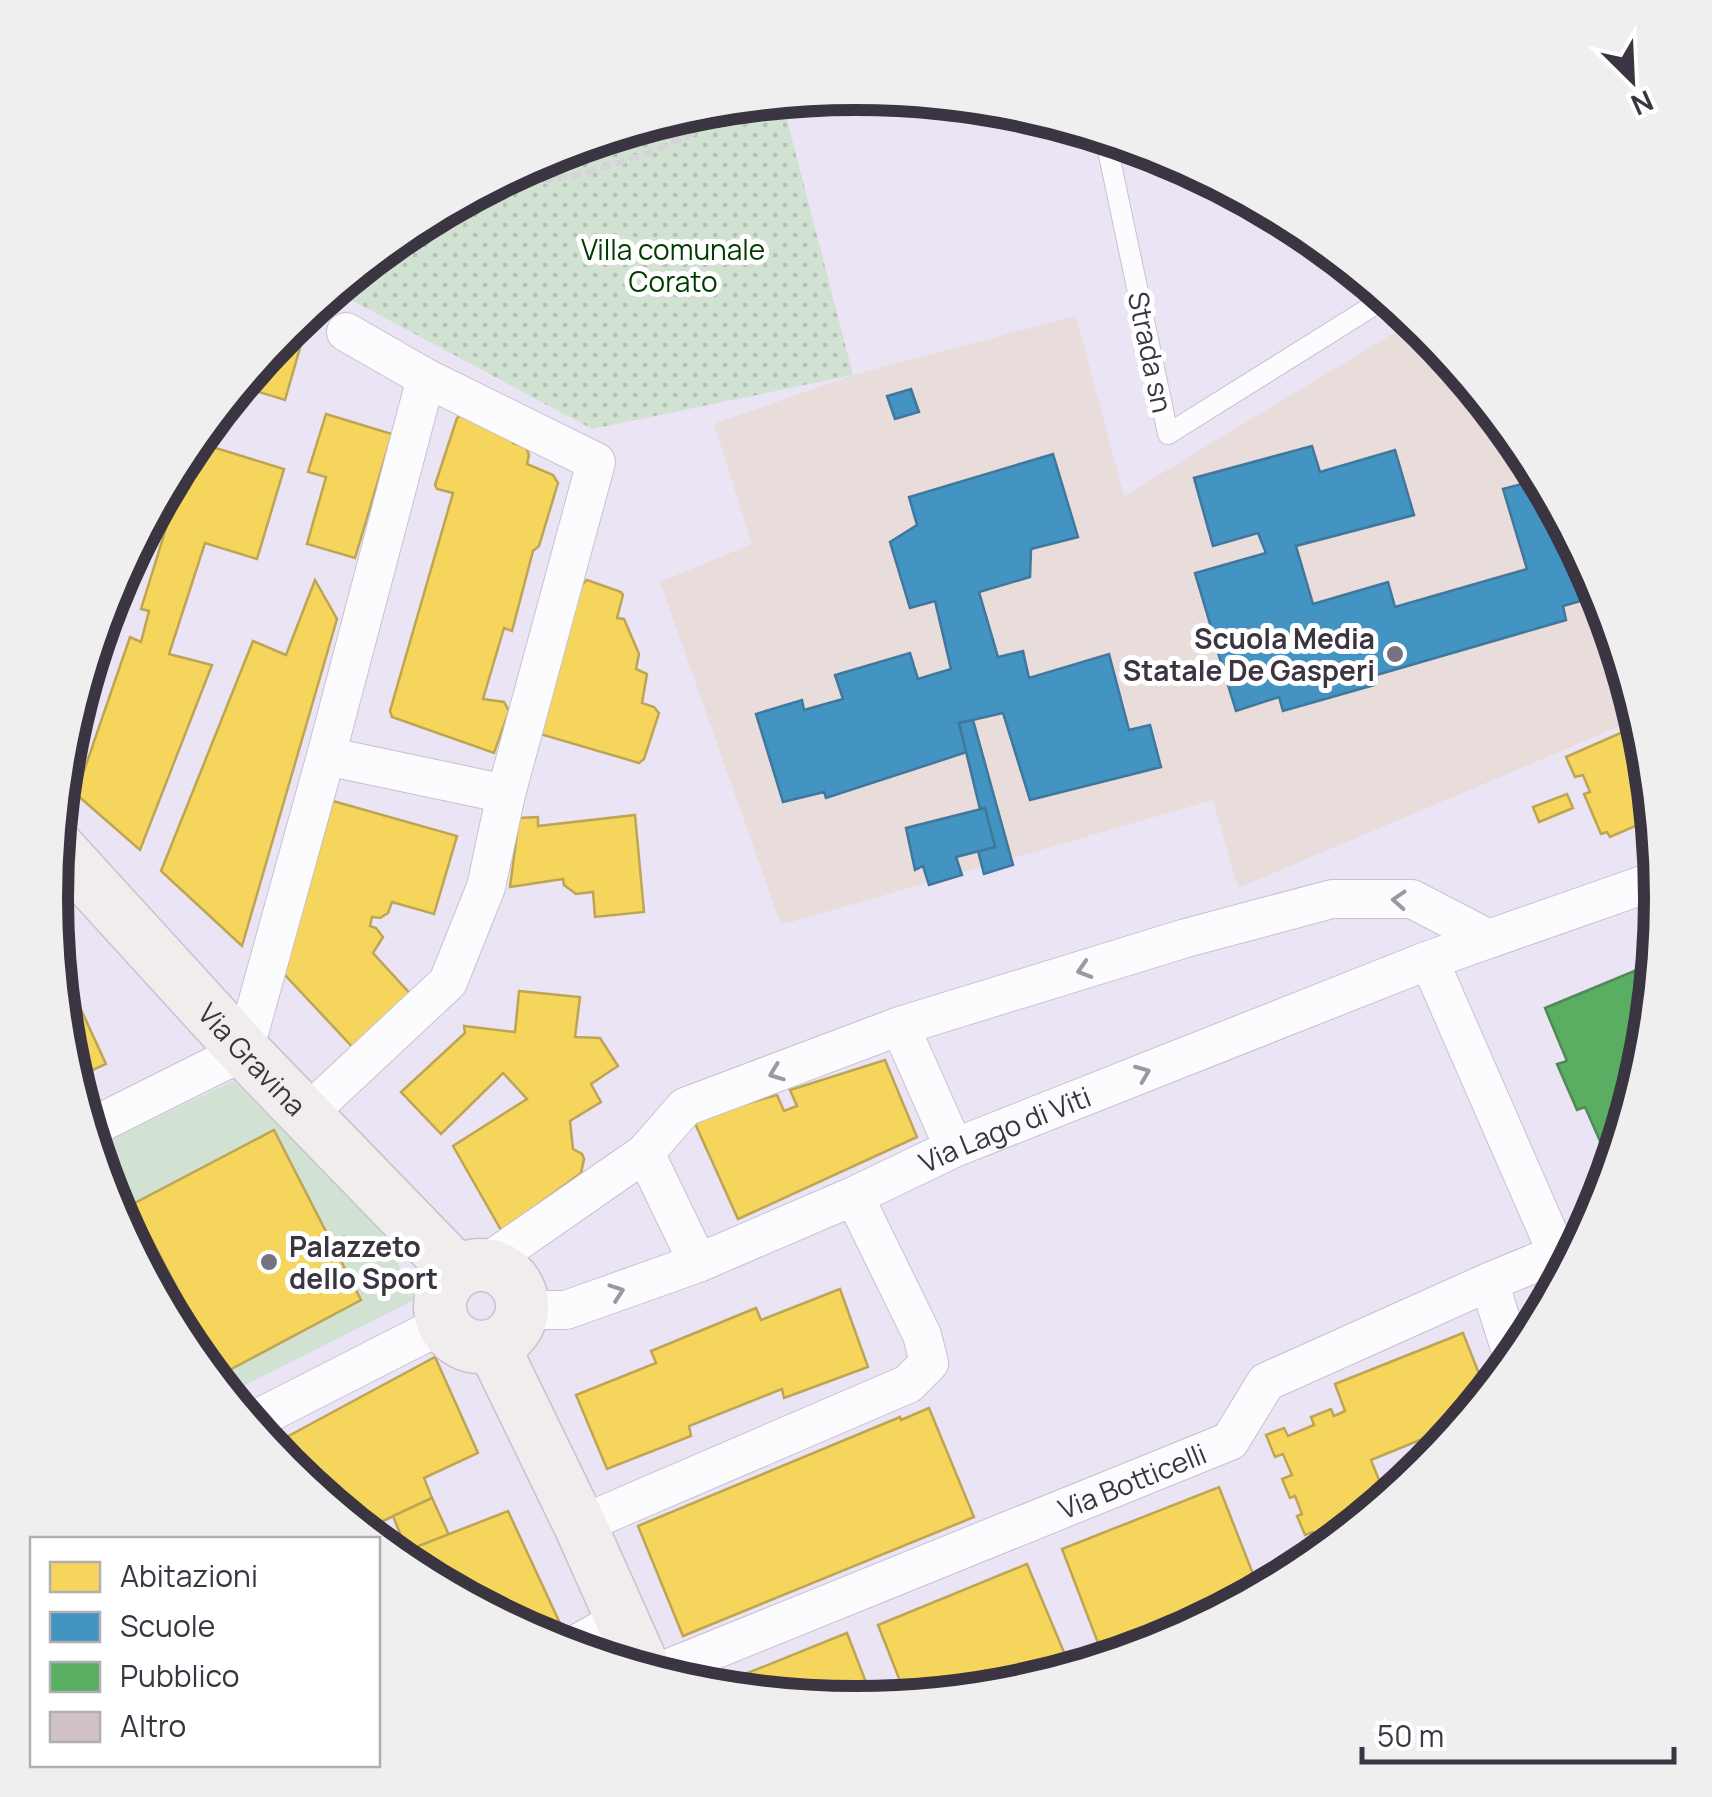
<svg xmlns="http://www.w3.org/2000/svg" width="1712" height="1797" font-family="Manrope,sans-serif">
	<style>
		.education { fill: #e8dddb }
		.park { fill: url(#park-dots) }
		.pitch { fill: #d1e2d3 }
		.homes { fill: #f6d55c; stroke: #bea554; stroke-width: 2.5 }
		.schools { fill: #4393c3; stroke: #40779c; stroke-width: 2.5 }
		.public { fill: #5aae61; stroke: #508a57; stroke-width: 2.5 }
		.building { fill: #d0c2c6; stroke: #b8afb4; stroke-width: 2.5 }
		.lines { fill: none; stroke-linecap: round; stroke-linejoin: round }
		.service-casing { stroke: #c7c2d0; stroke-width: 22 }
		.minor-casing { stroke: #c7c2d0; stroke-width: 40 }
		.secondary-casing { stroke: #c7c2d0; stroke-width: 55 }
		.path { stroke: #d6d4d8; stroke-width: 6; stroke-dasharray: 10 5; stroke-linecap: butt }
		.service { stroke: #fcfbfe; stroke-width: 20 }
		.minor { stroke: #fcfbfe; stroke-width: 38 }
		.secondary { stroke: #f0edec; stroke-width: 52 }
		.oneway { stroke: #9b98a0 }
		.poi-dot { fill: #787280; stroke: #fff; stroke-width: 4 }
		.labels { text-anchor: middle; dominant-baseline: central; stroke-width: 10; stroke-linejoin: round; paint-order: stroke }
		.park-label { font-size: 28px; fill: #013b00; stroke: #fff }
		.street-label { font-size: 28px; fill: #3a3541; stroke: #fff }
		.poi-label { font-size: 28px; font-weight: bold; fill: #3a3541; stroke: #fff; text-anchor: end }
		.rim { fill: none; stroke: #3a3541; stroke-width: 12 }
	</style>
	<defs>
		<pattern id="park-dots" width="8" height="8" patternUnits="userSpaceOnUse" patternTransform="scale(2.5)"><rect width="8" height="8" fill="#d1e2d3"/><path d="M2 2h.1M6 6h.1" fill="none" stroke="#b4c2b6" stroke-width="1.8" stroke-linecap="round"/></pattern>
	</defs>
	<rect width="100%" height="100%" fill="#eae4f5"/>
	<!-- education -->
	<g class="education">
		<polygon points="857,93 873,94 786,113 782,100"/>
		<polygon points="1076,316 1124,496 1415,320 1426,329 1526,451 1601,591 1639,718 1238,888 1213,800 781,925 660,582 752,544 714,424 853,375"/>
	</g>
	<!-- park -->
	<polygon class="park" points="782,100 853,375 592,429 333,290 409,228 548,154 699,108"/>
	<!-- pitch -->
	<polygon class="pitch" points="233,1081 380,1223 414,1300 226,1395 186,1346 111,1206 94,1148"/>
	<!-- homes -->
	<g class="homes">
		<polygon points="295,321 306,327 285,400 239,386 286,328"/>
		<polygon points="326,414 392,434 355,558 307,544 326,477 308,472"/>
		<polygon points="461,415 514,436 513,443 526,447 529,455 527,464 553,475 558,483 539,546 533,551 512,631 504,628 483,699 504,702 509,711 494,753 392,717 390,711 453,493 437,489 435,485 457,418"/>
		<polygon points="193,441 284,469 257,559 205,543 169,654 212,665 140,850 76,794 130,637 141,642 149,611 141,609"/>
		<polygon points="315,580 337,619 242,946 161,871 253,641 286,655"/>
		<polygon points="587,580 621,592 623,595 617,618 624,619 639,654 636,669 647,674 642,703 654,707 659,713 644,759 639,763 540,734 580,586"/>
		<polygon points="114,584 117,585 105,613 111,616 64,759 66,741 112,590"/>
		<polygon points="1641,724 1647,742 1654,818 1610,837 1607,832 1601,834 1584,794 1590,792 1583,775 1575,777 1566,757"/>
		<polygon points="1567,794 1573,808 1539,822 1533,807"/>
		<polygon points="333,801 457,836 434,914 392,902 388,913 380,918 372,917 370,926 376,928 383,937 373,953 414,998 357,1052 284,974"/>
		<polygon points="635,815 644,912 595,917 593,892 576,894 564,885 563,879 510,887 519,818 538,817 538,826"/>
		<polygon points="56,955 106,1064 73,1079 65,1055"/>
		<polygon points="519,991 580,997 575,1037 600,1038 618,1066 591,1084 601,1102 570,1121 573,1149 582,1154 584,1159 581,1173 503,1230 501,1230 453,1146 527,1099 503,1073 441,1134 401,1092 465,1033 464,1026 515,1032"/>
		<polygon points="885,1060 917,1137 738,1219 693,1119 777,1095 784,1111 797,1106 790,1090"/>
		<polygon points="274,1130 361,1300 222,1374 133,1204"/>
		<polygon points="840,1289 868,1367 784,1398 782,1389 689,1426 691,1436 607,1469 576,1395 656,1363 651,1351 756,1308 761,1320"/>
		<polygon points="1555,1291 1537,1327 1527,1303"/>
		<polygon points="1463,1333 1487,1394 1464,1422 1371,1460 1387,1500 1317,1558 1315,1553 1320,1551 1313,1532 1305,1535 1297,1516 1302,1514 1295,1496 1290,1498 1282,1479 1292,1475 1283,1454 1275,1457 1266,1435 1284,1428 1288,1436 1314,1425 1311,1417 1331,1409 1334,1416 1345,1411 1335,1384"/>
		<polygon points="435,1357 478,1453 424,1478 432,1498 362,1531 286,1468 268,1447"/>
		<polygon points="929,1408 974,1517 683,1636 638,1526 900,1417 901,1420"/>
		<polygon points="1219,1487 1260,1592 1241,1602 1103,1656 1062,1549"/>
		<polygon points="432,1498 449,1535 407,1551 393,1516"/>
		<polygon points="508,1511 565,1634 548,1643 408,1568 393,1556"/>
		<polygon points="1027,1564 1071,1669 1013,1689 907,1699 878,1625"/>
		<polygon points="847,1633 874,1703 855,1704 708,1689"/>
	</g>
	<!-- schools -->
	<g class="schools">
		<polygon points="911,389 919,412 895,419 887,396"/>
		<polygon points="1312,446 1320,472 1395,450 1414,515 1296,546 1313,604 1388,582 1395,607 1527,569 1503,489 1541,479 1602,595 1563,606 1566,620 1373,676 1374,685 1283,711 1279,697 1236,711 1216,646 1227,643 1224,635 1214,637 1195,573 1266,553 1258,533 1213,546 1194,478"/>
		<polygon points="1053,454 1078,537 1031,549 1030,577 979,592 998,657 1023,651 1029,678 1109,654 1129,730 1150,725 1161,767 1030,800 1003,713 959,723 967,752 826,798 824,792 783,802 756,714 802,700 804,710 843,699 835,675 910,653 918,679 951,669 935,601 910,608 890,542 917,525 909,497"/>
		<polygon points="973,720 1013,865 984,874 978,851 995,847 985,808 980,809 959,723"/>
		<polygon points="985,808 995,847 956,857 962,875 929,885 923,866 915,870 906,828"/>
	</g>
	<!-- public -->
	<polygon class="public" points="1637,970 1651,1006 1648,1036 1644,1037 1648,1045 1646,1056 1616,1155 1608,1159 1585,1107 1577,1110 1557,1064 1567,1061 1545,1008"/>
	<!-- building -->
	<polygon class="building" points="910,98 945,101 947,109 915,116"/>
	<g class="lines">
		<defs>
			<polyline id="service" points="1105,136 1168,434 1387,297"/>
			<g id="minor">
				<polyline points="326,756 506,794"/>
				<polyline points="1429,960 1557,1253"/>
				<polyline points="900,1026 954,1148"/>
				<polyline points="307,1114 448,982 486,887 506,794 596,462 426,378 346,332"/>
				<polyline points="88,1129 244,1051 326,756 426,378"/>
				<polyline points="645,1153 698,1263"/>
				<polyline points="485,1264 645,1153 685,1107 900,1026 1186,938 1332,899 1412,899 1487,938"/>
				<polyline points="1489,1282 1514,1361"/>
				<path id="s1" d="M 523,1310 L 566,1310 L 698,1263 L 854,1196 L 954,1148 L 1429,960 L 1660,879"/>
				<polyline points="249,1423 443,1324"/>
				<polyline points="580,1525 908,1384 929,1363 922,1335 854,1196"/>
				<polyline points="568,1649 621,1619"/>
				<path id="s2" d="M 652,1675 L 1230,1441 L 1266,1382 L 1489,1282 L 1581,1244"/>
			</g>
			<g id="secondary">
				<path id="s3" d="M 55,844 L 244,1051 L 457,1271"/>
				<circle cx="481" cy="1306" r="41"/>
				<polyline points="493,1346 580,1525 646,1673"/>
			</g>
		</defs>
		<!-- service casing -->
		<use href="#service" class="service-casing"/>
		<!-- minor casing -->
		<use href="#minor" class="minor-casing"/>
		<!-- secondary casing -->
		<use href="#secondary" class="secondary-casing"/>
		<!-- path -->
		<polyline class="path" points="455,203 514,187 589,172 655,151 693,133 718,106"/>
		<!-- service -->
		<use href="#service" class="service"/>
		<!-- minor -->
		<use href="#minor" class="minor"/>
		<!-- secondary -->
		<use href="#secondary" class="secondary"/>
	</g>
	<!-- one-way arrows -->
	<defs><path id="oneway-chevron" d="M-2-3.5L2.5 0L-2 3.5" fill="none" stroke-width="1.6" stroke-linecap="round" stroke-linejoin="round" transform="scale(2.5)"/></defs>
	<g class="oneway">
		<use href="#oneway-chevron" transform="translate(1399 900) rotate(-176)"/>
		<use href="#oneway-chevron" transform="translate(1084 970) rotate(163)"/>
		<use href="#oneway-chevron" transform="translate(776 1073) rotate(159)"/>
		<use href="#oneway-chevron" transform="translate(1143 1073) rotate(-22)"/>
		<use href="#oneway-chevron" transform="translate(617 1292) rotate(-19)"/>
	</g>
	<!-- markers -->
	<g class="poi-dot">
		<circle cx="1395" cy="654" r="10"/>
		<circle cx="269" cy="1262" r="10"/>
	</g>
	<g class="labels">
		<!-- park labels -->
		<g class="park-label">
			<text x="673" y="249">Villa comunale<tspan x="673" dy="32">Corato</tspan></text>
		</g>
		<!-- street labels -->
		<g class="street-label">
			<text transform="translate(1151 352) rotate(78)">Strada sn</text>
			<text stroke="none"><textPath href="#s3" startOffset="292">Via Gravina</textPath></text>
			<text stroke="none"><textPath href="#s1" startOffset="518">Via Lago di Viti</textPath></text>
			<text stroke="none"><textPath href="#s2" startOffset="518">Via Botticelli</textPath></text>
		</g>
		<!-- poi labels -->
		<g class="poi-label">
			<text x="1375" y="638">Scuola Media<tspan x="1375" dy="32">Statale De Gasperi</tspan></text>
			<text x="289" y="1246" text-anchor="start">Palazzeto<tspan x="289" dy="32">dello Sport</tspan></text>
		</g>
	</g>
	<!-- crop -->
	<path d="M0 0H1712V1797H0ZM68 898a788 788 0 1 1 1576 0a788 788 0 1 1-1576 0Z" fill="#efeff0" fill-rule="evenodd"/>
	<path class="rim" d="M68 898a788 788 0 1 1 1576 0a788 788 0 1 1-1576 0Z"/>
	<!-- legend -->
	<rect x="30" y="1537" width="350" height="230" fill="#ffffff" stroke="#b0aeb3" stroke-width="2.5"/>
	<rect x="50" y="1562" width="50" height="30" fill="#f6d55c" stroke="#b0aeb3" stroke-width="2.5"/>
	<text x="120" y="1587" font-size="30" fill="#3a3541">Abitazioni</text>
	<rect x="50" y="1612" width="50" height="30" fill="#4393c3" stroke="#b0aeb3" stroke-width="2.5"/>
	<text x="120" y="1637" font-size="30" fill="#3a3541">Scuole</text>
	<rect x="50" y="1662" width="50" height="30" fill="#5aae61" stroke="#b0aeb3" stroke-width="2.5"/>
	<text x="120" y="1687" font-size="30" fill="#3a3541">Pubblico</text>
	<rect x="50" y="1712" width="50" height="30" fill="#d0c2c6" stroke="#b0aeb3" stroke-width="2.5"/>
	<text x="120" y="1737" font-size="30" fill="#3a3541">Altro</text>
	<!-- north arrow -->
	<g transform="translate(1632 80) rotate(156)" stroke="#ffffff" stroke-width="8" paint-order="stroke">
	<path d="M0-8L18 38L0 25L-18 38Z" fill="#3a3541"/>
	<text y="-15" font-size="28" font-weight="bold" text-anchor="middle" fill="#3a3541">N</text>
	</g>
	<!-- scale -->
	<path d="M1362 1747v15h312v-15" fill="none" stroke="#3a3541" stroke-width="5"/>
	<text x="1377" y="1747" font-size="30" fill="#3a3541" stroke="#ffffff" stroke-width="8" paint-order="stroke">50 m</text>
</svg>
